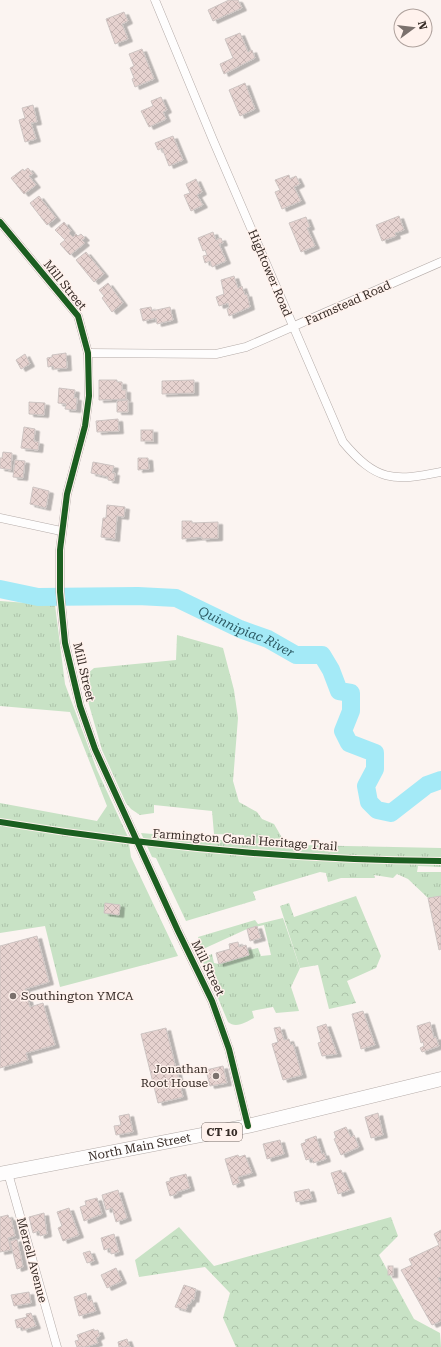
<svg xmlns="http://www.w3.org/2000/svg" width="441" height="1347" font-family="'Roboto Serif',serif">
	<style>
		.grass { fill: url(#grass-tufts) }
		.forest { fill: url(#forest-crowns) }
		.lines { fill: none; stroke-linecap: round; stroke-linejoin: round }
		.river { stroke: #a4eaf7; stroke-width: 18 }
		.building { fill: url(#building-cross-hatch); stroke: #cdc4c2; filter: url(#shadow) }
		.minor-casing { stroke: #b5aca9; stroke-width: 9 }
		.trunk-casing { stroke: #b5aca9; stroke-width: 15 }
		.minor { stroke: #fefdfd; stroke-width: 8 }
		.trunk { stroke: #fefdfd; stroke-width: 14 }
		.cycleway-casing { stroke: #fff2ed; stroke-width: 8 }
		.cycleway { stroke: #1b5e20; stroke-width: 6 }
		.poi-dot { fill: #7b716d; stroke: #fff2ed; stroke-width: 1.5 }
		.labels { text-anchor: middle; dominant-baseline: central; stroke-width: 3; stroke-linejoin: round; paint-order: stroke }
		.shield { fill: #fff2ed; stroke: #726762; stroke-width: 1 }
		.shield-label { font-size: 11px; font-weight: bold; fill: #362b26 }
		.street-label { font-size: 12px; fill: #362b26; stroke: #fff2ed }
		.poi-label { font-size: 12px; fill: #362b26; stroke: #fff2ed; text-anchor: start }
		.water-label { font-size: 13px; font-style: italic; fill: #2c5962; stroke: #fff2ed }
	</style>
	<defs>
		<pattern id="grass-tufts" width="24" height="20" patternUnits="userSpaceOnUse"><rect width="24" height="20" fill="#c8e2c5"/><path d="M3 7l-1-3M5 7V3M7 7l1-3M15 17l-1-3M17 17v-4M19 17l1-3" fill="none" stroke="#acc2a9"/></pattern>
		<pattern id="forest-crowns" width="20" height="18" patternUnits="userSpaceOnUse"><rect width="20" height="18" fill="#c8e2c5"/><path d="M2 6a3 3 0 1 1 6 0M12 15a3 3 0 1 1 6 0" fill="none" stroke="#acc2a9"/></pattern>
		<pattern id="building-cross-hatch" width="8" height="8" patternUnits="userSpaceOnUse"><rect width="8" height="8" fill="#e6d2cf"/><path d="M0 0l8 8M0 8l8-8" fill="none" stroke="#c6b4b2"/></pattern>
		<filter id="shadow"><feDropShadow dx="4.5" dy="2.5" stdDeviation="0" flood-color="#0004"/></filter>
	</defs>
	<rect width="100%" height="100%" fill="#fbf4f1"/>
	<!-- grass -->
	<g class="grass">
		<polygon points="0,601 55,605 65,684 97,770 128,837 131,857 178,956 60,987 45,926 0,933 0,803 97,821 107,806 70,712 0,706"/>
		<polygon points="177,635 223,648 234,690 238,718 233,781 239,802 257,812 262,819 274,824 285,843 299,845 441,848 441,867 418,866 417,872 441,872 441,896 428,898 408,879 397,874 393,878 374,875 375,878 341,878 328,882 326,873 320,872 253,892 256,900 186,921 156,858 152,857 141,833 245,842 244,835 214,834 212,811 154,805 154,813 140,815 131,809 126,803 102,750 83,684 86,675 94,668 176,660"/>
		<path d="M 283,918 L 300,968 L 291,987 L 299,1011 L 276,1013 L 273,1007 L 252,1011 L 254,1018 C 246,1022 236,1029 228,1022 L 203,962 L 205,957 L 212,954 L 214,963 L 219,964 L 249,955 L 248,950 L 258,948 L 261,956 L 271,955 L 264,925 L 247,929 L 201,950 L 198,937 L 255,920 L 258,924 Z"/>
	</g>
	<!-- forest -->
	<g class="forest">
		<polygon points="356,896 381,956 376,968 347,981 356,1003 329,1009 318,965 300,968 280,906 289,903 294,917"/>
		<polygon points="391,1217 398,1236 379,1255 414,1319 440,1333 441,1347 236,1347 223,1318 230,1293 205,1267 139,1277 135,1260 179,1227 214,1266"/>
	</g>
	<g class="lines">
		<!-- river -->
		<path class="river" id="s1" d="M 0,589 L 38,597 L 138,596 L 176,598 L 240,629 L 268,639 L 296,655 L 322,655 L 331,670 L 339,691 L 351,693 L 351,711 L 343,731 L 349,743 L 375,753 L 375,769 L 366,786 L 369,802 L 377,810 L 391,813 L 427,785 L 441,780"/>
	</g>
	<!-- building -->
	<g class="building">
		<polygon points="229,0 238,0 242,8 213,21 208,10"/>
		<polygon points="124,12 128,21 122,24 128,39 115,44 106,19"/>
		<polygon points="240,33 248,52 252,50 255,58 224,74 220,64 233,58 225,39"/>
		<polygon points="142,49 154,79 135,87 132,79 134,78 130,68 134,66 129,54"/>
		<polygon points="245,83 255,109 240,116 229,90"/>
		<polygon points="161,97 167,110 163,112 166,119 149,127 141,111 153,106 151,101"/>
		<polygon points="33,105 37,122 31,123 36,139 25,142 19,120 25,118 22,108"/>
		<polygon points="173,136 183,160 169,166 162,148 158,150 155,143"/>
		<polygon points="28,168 33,174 29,176 36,185 24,194 11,178 23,169 24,171"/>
		<polygon points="289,175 290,179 296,176 300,184 294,187 301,201 282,209 275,192 280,190 275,180"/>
		<polygon points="196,179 202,192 197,195 203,205 191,211 184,195 190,193 186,184"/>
		<polygon points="39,196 56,218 47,225 30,203"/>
		<polygon points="399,216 404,230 395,233 396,236 382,241 376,225"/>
		<polygon points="306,217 310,227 307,228 315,246 301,252 289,223"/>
		<polygon points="64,222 71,231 69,233 73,237 76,234 78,236 81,234 85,238 82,240 85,243 70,255 60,244 65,240 55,230"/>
		<polygon points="213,232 216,240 221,238 223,243 219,244 226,261 212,267 210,261 205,263 203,256 207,255 205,250 203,251 198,238"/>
		<polygon points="86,252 104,274 94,282 76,260"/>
		<polygon points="234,276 238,288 242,286 245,295 247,294 250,307 229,316 227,309 229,308 228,303 219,306 216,297 224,294 221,280"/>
		<polygon points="108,283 123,303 112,312 102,298 104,296 99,290"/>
		<polygon points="151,307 152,311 170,307 173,320 157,324 156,318 143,321 140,309"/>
		<polygon points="66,353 67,368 54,369 53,366 48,367 47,358 52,357 52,355"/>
		<polygon points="25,354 30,364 21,369 16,360"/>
		<polygon points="99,380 117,380 117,382 122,382 122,390 126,390 126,399 99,400"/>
		<polygon points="194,380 194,393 162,394 162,381"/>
		<polygon points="59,388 75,390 74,398 77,398 76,410 65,409 66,404 58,403"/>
		<polygon points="128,400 128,412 117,412 117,401"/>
		<polygon points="29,402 45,403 44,415 29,414"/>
		<polygon points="118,419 119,431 97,432 96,421"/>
		<polygon points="24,427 35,429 34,441 39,442 38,450 21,448"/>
		<rect x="141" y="430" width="12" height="11"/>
		<polygon points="3,452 12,453 11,470 0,468 0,458 2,458"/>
		<polygon points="138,458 148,458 149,469 138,470"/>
		<polygon points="15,460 25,461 23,478 13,477"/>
		<polygon points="93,462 114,466 112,473 115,473 114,481 108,480 108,477 91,473"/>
		<polygon points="33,487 49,491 46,508 30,504"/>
		<polygon points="107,505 125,507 124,517 117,516 115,539 101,537 103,518 106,518"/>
		<polygon points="182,521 192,521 192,523 218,522 218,538 202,539 202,537 182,539"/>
		<polygon points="441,896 441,949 439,950 428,898"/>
		<polygon points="105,903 120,905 119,915 104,913"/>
		<polygon points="257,926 261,938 250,941 247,929"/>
		<polygon points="37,936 49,982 25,989 30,1007 43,1003 55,1045 26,1053 28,1060 0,1068 0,946"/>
		<polygon points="238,942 239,947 246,945 249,955 219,964 216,953 230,949 229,944"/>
		<polygon points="363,1011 375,1045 361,1049 352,1014"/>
		<polygon points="430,1022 434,1038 436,1037 439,1046 422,1052 420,1048 424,1046 423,1042 421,1043 417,1026"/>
		<polygon points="326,1024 337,1054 322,1056 318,1043 321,1042 317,1027"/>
		<polygon points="280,1027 284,1040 289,1039 291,1045 293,1044 302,1075 283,1080 272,1044 278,1042 274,1028"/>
		<polygon points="166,1028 183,1097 158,1103 141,1034"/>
		<polygon points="223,1066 227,1083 210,1086 206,1070"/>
		<polygon points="378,1113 383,1135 371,1138 365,1117"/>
		<polygon points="129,1114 133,1132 116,1135 114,1126 121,1125 119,1116"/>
		<polygon points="346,1127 351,1137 354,1135 359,1147 341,1155 334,1139 336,1138 334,1132"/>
		<polygon points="316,1136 322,1154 324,1153 326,1159 313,1163 312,1158 306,1160 301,1144 306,1142 305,1140"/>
		<polygon points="280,1140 284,1154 267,1159 263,1144"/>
		<polygon points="238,1155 239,1157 245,1155 252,1173 238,1177 240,1183 233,1185 225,1159"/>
		<polygon points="341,1170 350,1190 338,1194 331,1173"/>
		<polygon points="186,1174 190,1188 177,1192 177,1194 170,1196 166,1182 170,1181 170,1178"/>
		<polygon points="309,1189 312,1199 296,1202 294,1192"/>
		<polygon points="118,1190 127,1218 116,1222 112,1208 106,1210 102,1195"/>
		<polygon points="97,1198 102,1214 84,1221 80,1207 86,1205 85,1201"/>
		<polygon points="69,1208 79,1235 63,1241 58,1228 62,1226 57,1212"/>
		<polygon points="44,1213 47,1234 40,1236 39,1231 33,1233 29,1217"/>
		<polygon points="8,1215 9,1218 11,1218 15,1236 8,1238 11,1250 0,1252 0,1217"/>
		<polygon points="441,1230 441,1277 438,1278 441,1284 441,1321 432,1325 401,1270 412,1265 409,1259 439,1245 434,1234"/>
		<polygon points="114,1234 119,1252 111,1254 110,1248 104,1250 101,1238"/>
		<polygon points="17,1239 23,1267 17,1269 10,1241"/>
		<polygon points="90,1251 94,1261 87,1263 83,1253"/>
		<rect x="388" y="1266" width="5" height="9"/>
		<polygon points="116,1268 122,1281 107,1288 101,1275"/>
		<polygon points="184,1285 196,1289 194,1300 192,1299 190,1304 188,1304 186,1310 175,1307"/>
		<polygon points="29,1292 31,1303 14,1306 11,1295"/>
		<polygon points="86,1293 88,1301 92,1300 96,1311 79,1316 74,1297"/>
		<polygon points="31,1313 36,1326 23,1330 22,1327 17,1328 15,1320 27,1317 26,1314"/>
		<polygon points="94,1329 94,1331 98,1330 100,1336 96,1338 98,1343 86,1347 77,1347 75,1341 79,1340 77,1335"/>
		<polygon points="127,1339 130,1347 119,1347 118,1342"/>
	</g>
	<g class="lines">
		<defs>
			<g id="minor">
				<path d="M 155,0 L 213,140 L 343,442 C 376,481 393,482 441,472"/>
				<polyline points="0,222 78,316 88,353 89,396 85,426 67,494 60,550 60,592 65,643 80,706 95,749 178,931 212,1001 229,1049 248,1126"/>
				<polyline points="88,353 216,354 246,347 441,262"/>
				<polyline points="0,518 61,531"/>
				<polyline points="8,1173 57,1347"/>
			</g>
			<g id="trunk">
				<path id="s2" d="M 0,1174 L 248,1126 L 441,1079"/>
			</g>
		</defs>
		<!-- minor casing -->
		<use href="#minor" class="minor-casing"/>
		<!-- trunk casing -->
		<use href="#trunk" class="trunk-casing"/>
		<!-- minor -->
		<use href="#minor" class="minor"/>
		<!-- trunk -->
		<use href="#trunk" class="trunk"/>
		<defs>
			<g id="cycleway">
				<polyline points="0,222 78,316 88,353 89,396 85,426 67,494 60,550 60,592 65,643 80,706 95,749 178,931 212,1001 229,1049 248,1126"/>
				<path d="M 0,822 C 146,846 293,860 441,861"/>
			</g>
		</defs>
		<!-- cycleway casing -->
		<use href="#cycleway" class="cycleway-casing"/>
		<!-- cycleway -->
		<use href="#cycleway" class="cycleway"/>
	</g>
	<!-- markers -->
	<g class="poi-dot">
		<circle cx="13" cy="996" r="4"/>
		<circle cx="216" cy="1076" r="4"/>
	</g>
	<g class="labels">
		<!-- shield labels -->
		<rect class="shield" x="202" y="1123" width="40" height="18" rx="3"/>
		<g class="shield-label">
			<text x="222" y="1132">CT 10</text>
		</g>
		<!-- street labels -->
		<g class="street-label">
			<text transform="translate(270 273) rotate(67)">Hightower Road</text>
			<text transform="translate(65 285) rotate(51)">Mill Street</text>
			<text transform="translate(348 303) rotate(-24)">Farmstead Road</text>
			<text transform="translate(84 672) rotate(77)">Mill Street</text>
			<text transform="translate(245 840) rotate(4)">Farmington Canal Heritage Trail</text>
			<text transform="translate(208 968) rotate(64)">Mill Street</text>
			<text stroke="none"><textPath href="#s2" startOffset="142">North Main Street</textPath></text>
			<text transform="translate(32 1260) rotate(75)">Merrell Avenue</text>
		</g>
		<!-- poi labels -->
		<g class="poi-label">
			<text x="21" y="996">Southington YMCA</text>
			<text x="208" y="1069" text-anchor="end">Jonathan<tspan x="208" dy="14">Root House</tspan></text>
		</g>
		<!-- water labels -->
		<g class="water-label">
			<text stroke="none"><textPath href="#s1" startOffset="255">Quinnipiac River</textPath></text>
		</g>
	</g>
	<!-- north arrow -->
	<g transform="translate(413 28) rotate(75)"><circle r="19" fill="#fff2ed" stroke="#afa29d"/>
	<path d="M0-3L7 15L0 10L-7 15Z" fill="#7b716d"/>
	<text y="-6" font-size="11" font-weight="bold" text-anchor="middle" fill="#362b26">N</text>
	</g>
</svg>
